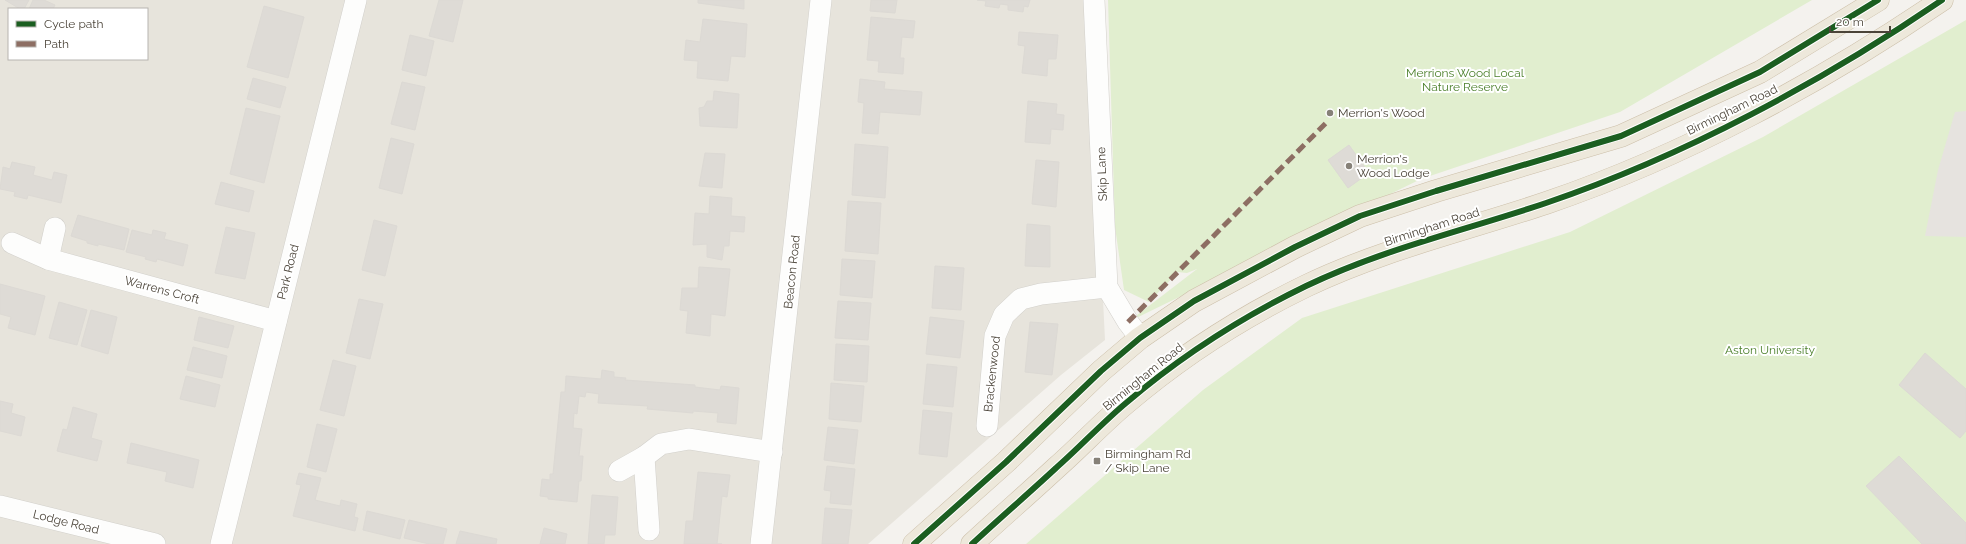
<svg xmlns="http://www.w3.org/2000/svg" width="1966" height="544" font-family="Raleway,sans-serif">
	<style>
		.residential { fill: #e7e4dc; fill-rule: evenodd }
		.green { fill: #e1eecf }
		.parking { fill: #e6e3df }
		.building { fill: #dedbd6; stroke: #dcd9d4 }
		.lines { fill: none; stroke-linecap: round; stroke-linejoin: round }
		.street-casing { stroke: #d2d0cb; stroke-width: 22 }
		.highway-casing { stroke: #ccbfa9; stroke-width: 23 }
		.street { stroke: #fdfdfc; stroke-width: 21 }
		.highway { stroke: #ede8db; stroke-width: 22 }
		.quiet { stroke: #8d6e63; stroke-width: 5; stroke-dasharray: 10 5; stroke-linecap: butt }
		.cycleway-casing { stroke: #fff; stroke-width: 8 }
		.cycleway { stroke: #1b5e20; stroke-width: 6 }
		.poi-dot { fill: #868178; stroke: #fff; stroke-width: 1.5 }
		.labels { text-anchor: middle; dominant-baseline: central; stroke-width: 4; stroke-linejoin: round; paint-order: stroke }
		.park-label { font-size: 12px; fill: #4a7f2a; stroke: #fff }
		.street-label { font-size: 12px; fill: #4b4439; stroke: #fff }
		.poi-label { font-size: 12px; fill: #4b4439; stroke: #fff; text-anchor: start }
	</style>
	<rect width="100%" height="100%" fill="#f4f2ee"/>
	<!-- residential -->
	<path class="residential" d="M 0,0 L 1086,0 L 1092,75 L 1105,340 L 1061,375 L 868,544 L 0,544 ZM 9,9 L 147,9 L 147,59 L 9,59 Z"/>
	<!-- green -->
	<g class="green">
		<polygon points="1108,0 1812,0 1620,112 1421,179 1128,322 1197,269 1187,273 1178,272 1149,302 1124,290 1115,227"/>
		<polygon points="1966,20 1966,544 1026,544 1203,390 1302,318 1570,232 1763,137"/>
	</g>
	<!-- parking -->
	<polygon class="parking" points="1966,111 1966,237 1925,236 1938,170 1955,112"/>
	<!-- building -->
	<g class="building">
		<polygon points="5,0 29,0 24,9 20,9"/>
		<polygon points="33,0 44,0 55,5 53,9 29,9"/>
		<polygon points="439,0 463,0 453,42 429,36"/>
		<polygon points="698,0 744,0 744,9 698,3"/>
		<polygon points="871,0 897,0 895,13 870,11"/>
		<polygon points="977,0 1030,0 1028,7 1024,6 1023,12 1008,10 1008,5 1000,4 999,8 985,6 986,1"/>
		<polygon points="264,6 304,17 288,78 247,67"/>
		<polygon points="871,17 915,21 913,38 902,37 900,58 904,58 903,74 878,72 879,61 867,60"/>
		<polygon points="703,19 747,24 745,57 731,56 728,81 697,78 698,61 684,60 686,40 700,42"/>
		<polygon points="1019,32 1058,35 1056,59 1048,59 1047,76 1022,73 1025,46 1018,45"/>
		<polygon points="410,35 434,41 426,76 402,70"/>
		<polygon points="253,78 286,87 280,108 247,99"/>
		<polygon points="860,79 885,82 884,89 922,92 920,115 880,112 878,134 862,133 864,103 858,102"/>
		<polygon points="402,82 425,87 415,130 391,124"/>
		<polygon points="714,91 739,94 737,128 700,126 699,108 704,107 707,101 713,101"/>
		<polygon points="1028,101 1057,104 1056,114 1064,115 1063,130 1051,129 1050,144 1025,142"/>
		<polygon points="246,108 280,116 264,183 230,174"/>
		<polygon points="391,138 414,144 402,194 379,188"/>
		<polygon points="855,144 888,147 885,198 852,195"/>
		<polygon points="1349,145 1369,173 1348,188 1328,160"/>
		<polygon points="705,153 725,154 722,188 699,186"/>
		<polygon points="1036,160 1059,162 1056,207 1032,204"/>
		<polygon points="12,162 35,167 33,175 52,180 54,172 67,175 61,203 28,195 27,199 14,196 15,192 0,189 3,167 10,169"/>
		<polygon points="221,182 254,191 249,212 215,204"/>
		<polygon points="710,196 732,198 731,216 745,217 744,232 730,231 729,246 724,246 722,260 707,257 707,244 693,245 695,213 709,214"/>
		<polygon points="848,201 881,203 878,254 845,251"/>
		<polygon points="78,215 129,229 124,250 98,244 98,246 87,243 87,241 71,236"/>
		<polygon points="374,220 397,226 385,276 362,270"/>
		<polygon points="1027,224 1050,226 1050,267 1025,266"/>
		<polygon points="226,227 255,233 245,279 215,273"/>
		<polygon points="132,230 152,235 153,230 166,233 164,239 188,245 183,266 157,259 156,262 145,259 146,257 126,252"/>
		<polygon points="842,259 875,261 872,298 840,295"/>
		<polygon points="935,266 964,268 961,310 932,308"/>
		<polygon points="699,267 730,269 725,316 711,314 710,336 686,333 688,311 680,310 682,288 698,288"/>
		<polygon points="0,284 45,296 35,335 8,328 11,317 0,314"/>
		<polygon points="359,299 383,304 370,359 346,353"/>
		<polygon points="838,301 871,303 868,340 835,338"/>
		<polygon points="59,302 87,310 77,345 49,338"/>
		<polygon points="91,310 117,317 108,354 81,346"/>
		<polygon points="199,317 234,326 228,348 194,340"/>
		<polygon points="930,317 964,321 960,358 926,354"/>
		<polygon points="1030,322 1058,324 1052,375 1025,372"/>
		<polygon points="836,344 869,346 867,382 834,380"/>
		<polygon points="193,347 227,356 222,378 187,370"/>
		<polygon points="1925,353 1966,389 1966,431 1960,438 1899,385"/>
		<polygon points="333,360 356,366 344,416 320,410"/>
		<polygon points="927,364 957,367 953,407 923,404"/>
		<polygon points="602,370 614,372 614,377 626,378 625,380 695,385 695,387 720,390 721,386 739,388 736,424 717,422 718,413 693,411 693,413 647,409 648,406 598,403 599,394 586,392 585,397 579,396 577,414 574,413 573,428 582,429 579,456 583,456 581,481 579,481 577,502 548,499 548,497 540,496 542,479 550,480 550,474 553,474 561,392 565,392 566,376 601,379"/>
		<polygon points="186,376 220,385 215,407 180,399"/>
		<polygon points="831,383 864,386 861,422 829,419"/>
		<polygon points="0,401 13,404 11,413 25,417 21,436 0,431"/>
		<polygon points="73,407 97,414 91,438 102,441 97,461 57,451 63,429 67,430"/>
		<polygon points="923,410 952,413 947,457 919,454"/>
		<polygon points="317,424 337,429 326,472 307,467"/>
		<polygon points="828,427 858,430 854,464 824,460"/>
		<polygon points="131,443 199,460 193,488 165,481 167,472 127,463"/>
		<polygon points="1899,456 1966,523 1966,544 1922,544 1866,486"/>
		<polygon points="827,466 855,469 851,505 830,503 831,491 824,490"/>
		<polygon points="698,472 730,475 727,497 722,496 717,544 722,544 684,544 686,521 693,521"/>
		<polygon points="299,473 321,478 315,500 340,506 341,500 357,504 354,517 358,518 355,531 293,516 301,485 296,484"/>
		<polygon points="592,495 618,497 615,535 605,535 604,544 588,544"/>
		<polygon points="825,508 852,510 848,544 822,544"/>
		<polygon points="367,511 405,520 400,539 363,530"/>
		<polygon points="409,520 447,529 443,544 429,544 404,538"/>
		<polygon points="544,528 567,534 565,544 540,544"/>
		<polygon points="460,531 497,539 496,544 456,544"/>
	</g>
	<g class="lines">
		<defs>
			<g id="street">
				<polyline points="1094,0 1107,287 1128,322 1140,338"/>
				<polyline points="12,243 48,259 276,321"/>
				<polyline points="48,259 55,228"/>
				<polyline points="987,426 995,336 1004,315 1021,299 1041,294 1107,287"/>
				<polyline points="644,457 649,530"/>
				<polyline points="619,471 644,457 661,444 689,439 772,452"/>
				<polyline points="0,506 155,544"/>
				<polyline points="221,544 356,0"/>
				<polyline points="761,544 821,0"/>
			</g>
			<g id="highway">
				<polyline points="914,544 1006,462 1101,371 1140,338 1194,301 1295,247 1360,216 1436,191 1621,136 1760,72 1878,0"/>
				<path d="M 972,544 C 1000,518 1028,494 1056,468 C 1080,447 1102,423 1126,403 C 1181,356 1242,317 1306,286 C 1383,249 1466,230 1546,203 C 1684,156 1822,82 1942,0"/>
			</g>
		</defs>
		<!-- street casing -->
		<use href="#street" class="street-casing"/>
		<!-- highway casing -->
		<use href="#highway" class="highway-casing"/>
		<!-- street -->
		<use href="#street" class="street"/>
		<!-- highway -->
		<use href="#highway" class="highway"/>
		<!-- quiet -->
		<polyline class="quiet" points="1128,322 1327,122"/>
		<defs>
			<g id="cycleway">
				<polyline points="914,544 1006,462 1101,371 1140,338 1194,301 1295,247 1360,216 1436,191 1621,136 1760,72 1878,0"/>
				<path d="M 972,544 C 1000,518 1028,494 1056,468 C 1080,447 1102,423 1126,403 C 1181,356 1242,317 1306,286 C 1383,249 1466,230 1546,203 C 1684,156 1822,82 1942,0"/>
			</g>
		</defs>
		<!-- cycleway casing -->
		<use href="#cycleway" class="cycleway-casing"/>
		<!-- cycleway -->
		<use href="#cycleway" class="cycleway"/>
	</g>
	<!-- markers -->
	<g class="poi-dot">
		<circle cx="1330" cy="113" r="4"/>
		<circle cx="1349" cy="166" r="4"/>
		<rect x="1093" y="457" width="8" height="8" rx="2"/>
	</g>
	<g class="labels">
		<!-- park labels -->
		<g class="park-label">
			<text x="1465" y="73">Merrions Wood Local<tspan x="1465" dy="14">Nature Reserve</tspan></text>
			<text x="1770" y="350">Aston University</text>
		</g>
		<!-- street labels -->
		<g class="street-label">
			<text transform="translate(1732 110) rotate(-26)">Birmingham Road</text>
			<text transform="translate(1102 174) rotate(-92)">Skip Lane</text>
			<text transform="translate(1432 227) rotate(-18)">Birmingham Road</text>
			<text transform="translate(288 272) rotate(-76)">Park Road</text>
			<text transform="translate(792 272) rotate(-84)">Beacon Road</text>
			<text transform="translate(162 290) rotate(15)">Warrens Croft</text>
			<text transform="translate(992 374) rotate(-84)">Brackenwood</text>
			<text transform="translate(1143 377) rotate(-39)">Birmingham Road</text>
			<text transform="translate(66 522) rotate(14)">Lodge Road</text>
		</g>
		<!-- poi labels -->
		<g class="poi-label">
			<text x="1338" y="113">Merrion's Wood</text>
			<text x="1357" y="159">Merrion's<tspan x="1357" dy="14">Wood Lodge</tspan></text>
			<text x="1105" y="454">Birmingham Rd<tspan x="1105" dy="14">/ Skip Lane</tspan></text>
		</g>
	</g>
	<!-- legend -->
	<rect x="8" y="8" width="140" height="52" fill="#ffffff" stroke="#b7b4b0"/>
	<rect x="16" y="21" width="20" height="6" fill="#1b5e20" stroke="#b7b4b0"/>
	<text x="44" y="28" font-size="12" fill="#4b4439">Cycle path</text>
	<rect x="16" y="41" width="20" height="6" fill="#8d6e63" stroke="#b7b4b0"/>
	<text x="44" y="48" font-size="12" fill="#4b4439">Path</text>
	<!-- scale -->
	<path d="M1830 26v6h60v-6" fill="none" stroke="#4b4439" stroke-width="2"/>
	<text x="1836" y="26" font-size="12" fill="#4b4439" stroke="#ffffff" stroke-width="3" paint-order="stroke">20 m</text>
</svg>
